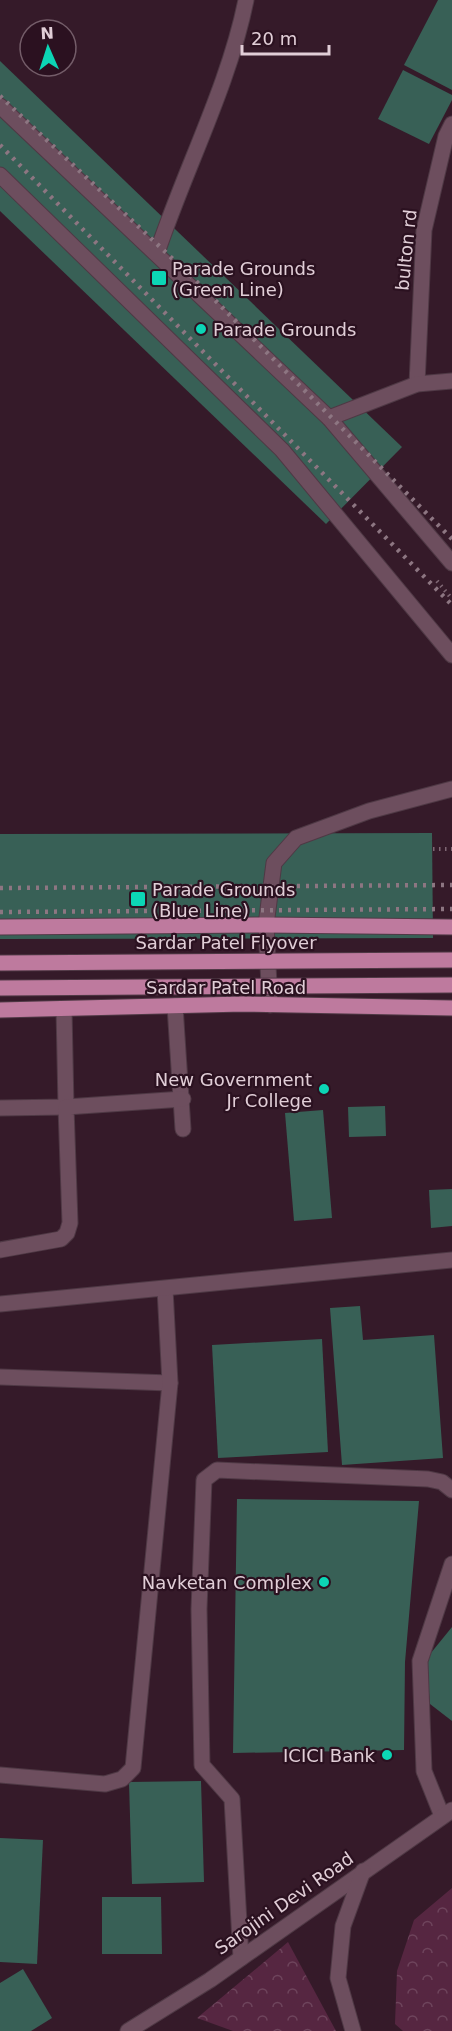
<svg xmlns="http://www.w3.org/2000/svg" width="452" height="2031" font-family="'DejaVu Sans',sans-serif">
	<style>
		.forest { fill: url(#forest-crowns) }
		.building { fill: #386056 }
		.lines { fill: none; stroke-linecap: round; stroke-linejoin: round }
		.lane-casing { stroke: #4f3945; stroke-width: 17 }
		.street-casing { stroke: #4f3945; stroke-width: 17 }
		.secondary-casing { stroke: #4f3945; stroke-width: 17 }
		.primary-casing { stroke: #4f3945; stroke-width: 17 }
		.path { stroke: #7f6774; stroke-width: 4; stroke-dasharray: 1.5 4.5; stroke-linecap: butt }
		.lane { stroke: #6d4e5e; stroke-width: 15 }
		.street { stroke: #6d4e5e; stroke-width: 15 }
		.secondary { stroke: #6d4e5e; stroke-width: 15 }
		.primary { stroke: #be7a9e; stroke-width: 15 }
		.rail { stroke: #8d7682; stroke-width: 4.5; stroke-dasharray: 3 6; stroke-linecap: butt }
		.primary-bridge-casing { stroke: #4f3945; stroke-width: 17; stroke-linecap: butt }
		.primary-bridge { stroke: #be7a9e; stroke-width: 15 }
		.poi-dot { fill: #0cd5b5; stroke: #2b1120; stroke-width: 2 }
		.labels { text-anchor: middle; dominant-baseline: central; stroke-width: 4.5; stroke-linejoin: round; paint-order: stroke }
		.street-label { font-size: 18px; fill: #e1ced7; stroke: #2b1120 }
		.poi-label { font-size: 18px; fill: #e1ced7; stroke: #2b1120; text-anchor: start }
	</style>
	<defs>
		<pattern id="forest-crowns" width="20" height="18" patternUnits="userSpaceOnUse" patternTransform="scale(1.5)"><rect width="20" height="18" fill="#562641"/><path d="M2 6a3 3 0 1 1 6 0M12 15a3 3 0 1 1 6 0" fill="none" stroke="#6e445c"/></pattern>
	</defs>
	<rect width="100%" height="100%" fill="#351a29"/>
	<!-- forest -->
	<g class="forest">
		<polygon points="452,1888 452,2031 403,2031 395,2024 397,1971 414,1920"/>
		<polygon points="288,1942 336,2031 233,2031 197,2018"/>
	</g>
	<!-- building -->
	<g class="building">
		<polygon points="438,0 452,0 452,90 404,65"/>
		<polygon points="0,61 402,447 326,524 0,211"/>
		<polygon points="403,70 452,95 452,100 429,144 378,119"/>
		<polygon points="432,833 433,938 0,939 0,834"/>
		<polygon points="385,1106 386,1136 349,1137 348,1107"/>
		<polygon points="323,1110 332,1218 294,1221 285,1113"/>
		<polygon points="452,1189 452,1226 431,1228 429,1190"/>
		<polygon points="360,1306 363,1340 434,1335 443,1458 342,1465 330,1308"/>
		<polygon points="322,1339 328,1452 218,1458 212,1345"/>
		<polygon points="237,1499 419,1501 405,1662 404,1750 233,1753"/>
		<polygon points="452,1627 452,1721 430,1704 426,1659"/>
		<polygon points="201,1781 204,1882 132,1884 129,1782"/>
		<polygon points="0,1838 43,1840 37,1964 0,1962"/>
		<polygon points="102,1897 161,1897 162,1954 102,1954"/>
		<polygon points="23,1969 52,2018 31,2031 0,2031 0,1983"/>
	</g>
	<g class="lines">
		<defs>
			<g id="lane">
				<polyline points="270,1005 266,925 274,863 296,838 369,811 452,789"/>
				<polyline points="175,1006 183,1129"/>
				<polyline points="0,1108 66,1107 64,1009"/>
				<polyline points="0,1250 61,1239 67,1233 70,1223 66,1107 183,1099"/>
				<polyline points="0,1377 170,1383"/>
				<polyline points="0,1775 105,1784 122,1779 133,1768 170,1383 165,1289"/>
				<polyline points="442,1816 424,1771 420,1661 452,1564"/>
				<polyline points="241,1958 232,1799 202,1765 199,1609 204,1480 217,1470 428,1479 442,1482 452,1490"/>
			</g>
			<polyline id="street" points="417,384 424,230 446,136 452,124"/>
			<g id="secondary">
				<polyline points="0,106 329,418 452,563"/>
				<polyline points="0,175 282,450 452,655"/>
				<path d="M 157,253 C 185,169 229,85 246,0"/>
				<polyline points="329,418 417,384 452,381"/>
				<polyline points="0,1304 452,1260"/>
				<polyline points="128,2031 210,1980 452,1810"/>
				<polyline points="353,2031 338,1978 343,1926 363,1871"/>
			</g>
			<g id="primary">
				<polyline points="0,927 266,925 452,927"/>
				<polyline points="0,1010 243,1004 452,1008"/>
			</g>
		</defs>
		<!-- lane casing -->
		<use href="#lane" class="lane-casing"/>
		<!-- street casing -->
		<use href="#street" class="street-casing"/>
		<!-- secondary casing -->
		<use href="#secondary" class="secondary-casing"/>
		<!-- primary casing -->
		<use href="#primary" class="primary-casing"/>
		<!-- path -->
		<g class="path">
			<polyline points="437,581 452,599"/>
			<polyline points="433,849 452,849"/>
		</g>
		<!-- lane -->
		<use href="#lane" class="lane"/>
		<!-- street -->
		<use href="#street" class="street"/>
		<!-- secondary -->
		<use href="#secondary" class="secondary"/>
		<!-- primary -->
		<use href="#primary" class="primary"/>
		<!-- rail -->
		<g class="rail">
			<polyline points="0,96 193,278 452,539"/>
			<polyline points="0,145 452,605"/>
			<polyline points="0,888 452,885"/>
			<polyline points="0,912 452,909"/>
		</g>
		<defs>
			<g id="primary-bridge">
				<polyline points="0,963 452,960"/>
				<polyline points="0,988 452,985"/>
			</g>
		</defs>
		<!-- primary-bridge casing -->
		<use href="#primary-bridge" class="primary-bridge-casing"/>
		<!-- primary-bridge -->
		<use href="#primary-bridge" class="primary-bridge"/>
	</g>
	<!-- markers -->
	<g class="poi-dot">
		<rect x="151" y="270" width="16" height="16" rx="3"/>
		<circle cx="201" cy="329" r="6"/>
		<rect x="130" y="891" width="16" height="16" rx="3"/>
		<circle cx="324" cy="1089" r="6"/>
		<circle cx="324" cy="1582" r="6"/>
		<circle cx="387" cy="1755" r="6"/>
	</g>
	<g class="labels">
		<!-- street labels -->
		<g class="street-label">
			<text transform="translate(406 250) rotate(-84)">bulton rd</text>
			<text x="226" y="942">Sardar Patel Flyover</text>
			<text x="226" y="987">Sardar Patel Road</text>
			<text transform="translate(284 1903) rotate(-35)">Sarojini Devi Road</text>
		</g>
		<!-- poi labels -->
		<g class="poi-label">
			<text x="172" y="268">Parade Grounds<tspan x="172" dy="21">(Green Line)</tspan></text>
			<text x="213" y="329">Parade Grounds</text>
			<text x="152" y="889">Parade Grounds<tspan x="152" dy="21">(Blue Line)</tspan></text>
			<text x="312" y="1079" text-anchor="end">New Government<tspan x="312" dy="21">Jr College</tspan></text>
			<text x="312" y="1582" text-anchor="end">Navketan Complex</text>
			<text x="375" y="1755" text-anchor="end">ICICI Bank</text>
		</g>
	</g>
	<!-- north arrow -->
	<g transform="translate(48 48) rotate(357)"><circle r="28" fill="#2b1120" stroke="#745d69" stroke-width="1.5"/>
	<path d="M0-4.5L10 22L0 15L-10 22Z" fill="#0cd5b5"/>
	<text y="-9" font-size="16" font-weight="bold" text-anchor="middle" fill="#e1ced7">N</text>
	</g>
	<!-- scale -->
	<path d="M242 45v9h87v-9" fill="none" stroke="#e1ced7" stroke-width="3"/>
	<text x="251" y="45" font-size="18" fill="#e1ced7" stroke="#2b1120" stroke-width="4.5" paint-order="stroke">20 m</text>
</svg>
